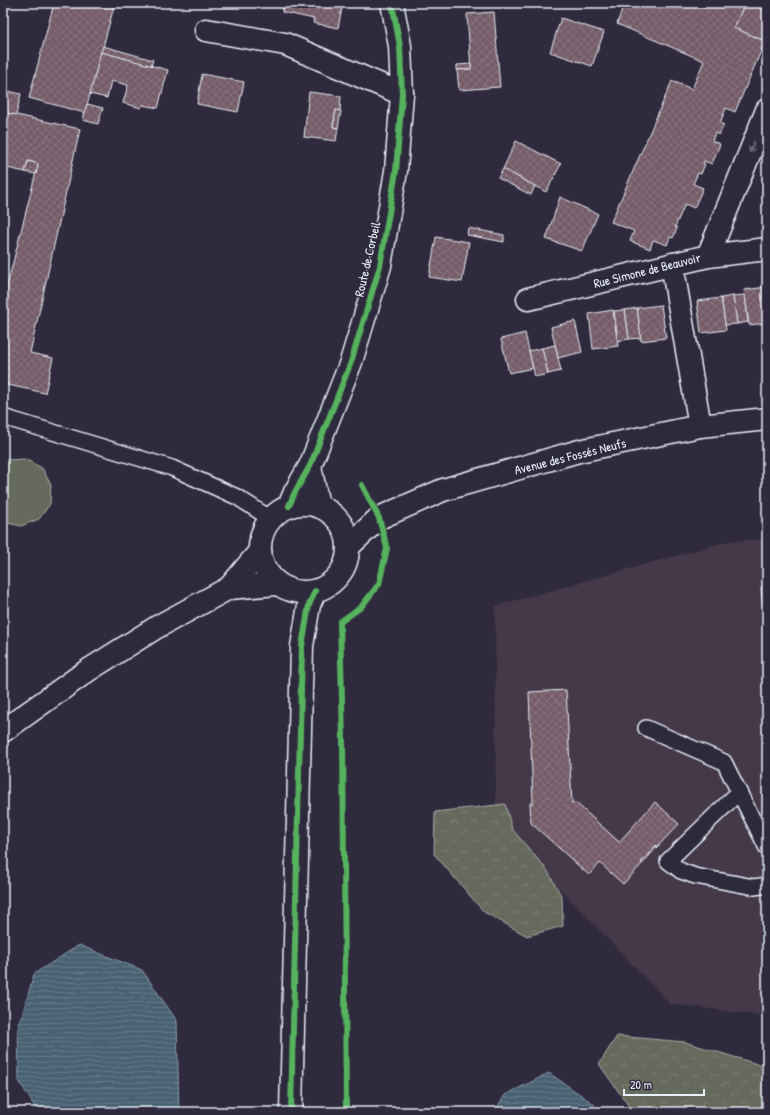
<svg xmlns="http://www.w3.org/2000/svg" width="770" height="1115" font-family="'Patrick Hand',sans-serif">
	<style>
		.built { fill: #44394a }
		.forest { fill: url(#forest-crowns); stroke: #a7aeaa }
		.pitch { fill: #666a5c; stroke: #a7aeaa }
		.water { fill: url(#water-rules); stroke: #899ba8 }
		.building { fill: url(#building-cross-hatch); stroke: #e8f1f8 }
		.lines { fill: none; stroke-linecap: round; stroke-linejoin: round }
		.service-casing { stroke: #e8f1f8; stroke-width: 18 }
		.minor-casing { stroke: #e8f1f8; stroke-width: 25 }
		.tertiary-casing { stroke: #e8f1f8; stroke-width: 25 }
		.secondary-casing { stroke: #e8f1f8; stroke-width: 25 }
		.service { stroke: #2f2a3d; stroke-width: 15 }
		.minor { stroke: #2f2a3d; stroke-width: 22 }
		.tertiary { stroke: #2f2a3d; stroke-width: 22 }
		.secondary { stroke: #2f2a3d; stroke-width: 22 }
		.cycleway-casing { stroke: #2f2a3d; stroke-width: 8 }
		.cycleway { stroke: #56b35d; stroke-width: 6 }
		.oneway { stroke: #70707e }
		.labels { text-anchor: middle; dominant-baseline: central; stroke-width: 3; stroke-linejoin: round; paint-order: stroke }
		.street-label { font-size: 13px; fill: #e8f1f8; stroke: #2f2a3d }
	</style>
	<defs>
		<pattern id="forest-crowns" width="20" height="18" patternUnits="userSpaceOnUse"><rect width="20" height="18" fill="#666a5c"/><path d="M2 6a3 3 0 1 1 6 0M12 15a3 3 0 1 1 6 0" fill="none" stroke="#7c8074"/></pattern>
		<pattern id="water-rules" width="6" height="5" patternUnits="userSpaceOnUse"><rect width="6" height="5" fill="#496273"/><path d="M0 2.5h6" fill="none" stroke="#637988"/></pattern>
		<pattern id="building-cross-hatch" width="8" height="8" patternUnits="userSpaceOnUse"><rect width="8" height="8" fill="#755c68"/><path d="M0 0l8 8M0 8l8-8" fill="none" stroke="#89747e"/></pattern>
	</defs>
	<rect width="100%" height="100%" fill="#2f2a3d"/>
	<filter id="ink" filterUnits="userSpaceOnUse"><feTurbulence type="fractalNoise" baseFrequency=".025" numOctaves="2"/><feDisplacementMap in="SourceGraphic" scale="8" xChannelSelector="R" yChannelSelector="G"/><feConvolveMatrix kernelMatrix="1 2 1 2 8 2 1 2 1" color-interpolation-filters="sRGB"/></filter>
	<g filter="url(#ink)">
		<!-- built -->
		<polygon class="built" points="767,539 767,1016 670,1004 496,822 495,606 729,541"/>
		<!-- forest -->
		<g class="forest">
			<polygon points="505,804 512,829 547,870 562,897 563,926 527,936 484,912 434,854 435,812"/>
			<polygon points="617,1036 685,1042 767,1067 767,1112 633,1112 599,1064"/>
		</g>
		<!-- pitch -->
		<polygon class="pitch" points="25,459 42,468 51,485 50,504 39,519 21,526 3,522 3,463 6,460"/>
		<!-- water -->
		<g class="water">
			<polygon points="79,945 142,970 177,1021 179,1112 38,1112 19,1081 18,1029 34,974"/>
			<polygon points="549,1073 594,1104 594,1112 494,1112 505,1095"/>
		</g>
		<!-- building -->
		<g class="building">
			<polygon points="54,3 115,3 85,113 29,98"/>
			<polygon points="284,3 343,3 338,28 313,23 314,19 282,12"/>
			<polygon points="624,3 745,3 734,28 763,40 767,30 767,37 735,112 726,108 720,123 724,125 719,135 715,133 712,141 720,144 712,164 704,161 703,163 705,164 701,174 698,173 693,184 703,188 694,208 685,204 675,227 677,228 673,238 670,237 667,245 653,240 650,249 630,241 634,231 611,222 672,81 692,89 704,61 617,24"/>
			<polygon points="745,3 751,3 767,10 767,30 763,40 734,28"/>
			<polygon points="494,12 500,87 459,90 457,70 471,69 467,14"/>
			<polygon points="561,18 604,32 592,66 550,52"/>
			<polygon points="103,46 153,60 151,66 101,52"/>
			<polygon points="101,52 168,70 158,108 142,105 141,108 123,103 128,85 111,81 107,98 90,94"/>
			<polygon points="471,64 471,69 457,70 457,65"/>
			<polygon points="202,74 244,82 238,112 197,104"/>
			<polygon points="3,90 21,94 16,115 3,112"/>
			<polygon points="309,92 341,96 340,111 336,110 333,127 338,128 336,141 304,137"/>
			<polygon points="87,104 103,108 98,124 83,120"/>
			<polygon points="336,110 341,111 338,128 333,127"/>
			<polygon points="3,112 80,129 30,353 53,358 45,393 3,384 3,302 38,164 28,161 25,172 3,167 5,157 3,156"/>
			<polygon points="516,141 561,164 546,192 503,169"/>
			<polygon points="28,161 38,164 36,174 25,172"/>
			<polygon points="503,169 535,186 531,195 498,178"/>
			<polygon points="560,197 598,214 582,251 546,239"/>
			<polygon points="468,228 504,235 504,242 467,235"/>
			<polygon points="436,237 469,242 462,282 429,277"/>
			<polygon points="767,287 767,323 749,325 744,290"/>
			<polygon points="745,295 748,322 737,324 733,296"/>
			<polygon points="733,296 737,324 725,325 721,298"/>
			<polygon points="721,298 726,330 701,333 697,301"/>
			<polygon points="661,305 666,338 641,341 637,308"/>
			<polygon points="637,308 641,338 629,339 625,310"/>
			<polygon points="613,310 618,346 593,349 589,314"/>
			<polygon points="625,310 629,339 618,341 614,311"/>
			<polygon points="575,321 582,352 558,358 551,327"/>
			<polygon points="525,333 533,368 509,373 501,339"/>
			<polygon points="555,345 561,371 548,374 542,348"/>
			<polygon points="542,348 548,374 535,377 529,351"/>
			<polygon points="767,586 767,659 761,587"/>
			<polygon points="566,690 572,803 576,803 619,842 655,802 679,824 657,847 656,845 641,862 643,863 623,884 600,863 589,875 531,823 530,803 533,803 529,692"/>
			<polygon points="656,845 657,847 643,863 641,862"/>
		</g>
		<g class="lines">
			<defs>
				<g id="service">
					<polyline points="3,417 172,468 237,497 271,519"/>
					<polyline points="646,728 724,762 767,848"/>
					<polyline points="739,792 668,861 681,871 695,876 754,887 767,885"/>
				</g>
				<g id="minor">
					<polyline points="206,30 285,44 402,94"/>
					<polyline points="708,256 767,110"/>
					<polyline points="672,264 700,426"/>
					<polyline points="528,299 708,256 767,249"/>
				</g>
				<g id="tertiary">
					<polyline points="310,466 318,506"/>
					<polyline points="289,506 295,492 310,466 351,362 380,266 396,171 402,94 400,46 392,3"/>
					<polyline points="291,1112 302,646 309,605 315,591"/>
				</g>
				<g id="secondary">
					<circle cx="304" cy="548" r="44"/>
					<polyline points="349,546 379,518 443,490 579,451 700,426 767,419"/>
					<polyline points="229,588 277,584"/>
					<polyline points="3,731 87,671 157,627 229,588 260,551"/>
				</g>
			</defs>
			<!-- service casing -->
			<use href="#service" class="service-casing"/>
			<!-- minor casing -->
			<use href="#minor" class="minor-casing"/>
			<!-- tertiary casing -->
			<use href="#tertiary" class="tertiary-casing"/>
			<!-- secondary casing -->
			<use href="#secondary" class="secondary-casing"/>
			<!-- service -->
			<use href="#service" class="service"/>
			<!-- minor -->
			<use href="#minor" class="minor"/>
			<!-- tertiary -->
			<use href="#tertiary" class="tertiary"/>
			<!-- secondary -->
			<use href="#secondary" class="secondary"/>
			<defs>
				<g id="cycleway">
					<polyline points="289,506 295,492 310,466 351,362 380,266 396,171 402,94 400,46 392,3"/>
					<polyline points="291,1112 302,646 309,605 315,591"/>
					<polyline points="346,1112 343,739 340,622 361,607 379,584 387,548 379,518 362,485"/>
				</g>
			</defs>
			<!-- cycleway casing -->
			<use href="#cycleway" class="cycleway-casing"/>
			<!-- cycleway -->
			<use href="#cycleway" class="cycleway"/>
		</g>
		<!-- one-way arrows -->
		<defs><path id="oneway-shaft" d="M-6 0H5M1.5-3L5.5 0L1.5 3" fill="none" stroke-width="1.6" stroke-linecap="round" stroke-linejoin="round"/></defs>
		<use class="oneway" href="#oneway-shaft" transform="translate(752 147) rotate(112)"/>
	</g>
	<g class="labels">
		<!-- street labels -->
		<g class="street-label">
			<text transform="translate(367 259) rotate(-77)">Route de Corbeil</text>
			<text transform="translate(647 270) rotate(-14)">Rue Simone de Beauvoir</text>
			<text transform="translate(570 456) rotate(-14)">Avenue des Fossés Neufs</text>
		</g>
	</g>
	<!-- margin -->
	<rect width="770" height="1115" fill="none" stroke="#2f2a3d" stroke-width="16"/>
	<rect x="8" y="8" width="754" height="1099" fill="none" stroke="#e8f1f8" stroke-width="1.5" filter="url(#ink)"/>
	<!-- scale -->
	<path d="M624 1089v6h80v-6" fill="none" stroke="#e8f1f8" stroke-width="2"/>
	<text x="630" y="1089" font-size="12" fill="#e8f1f8" stroke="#2f2a3d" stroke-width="3" paint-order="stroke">20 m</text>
</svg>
